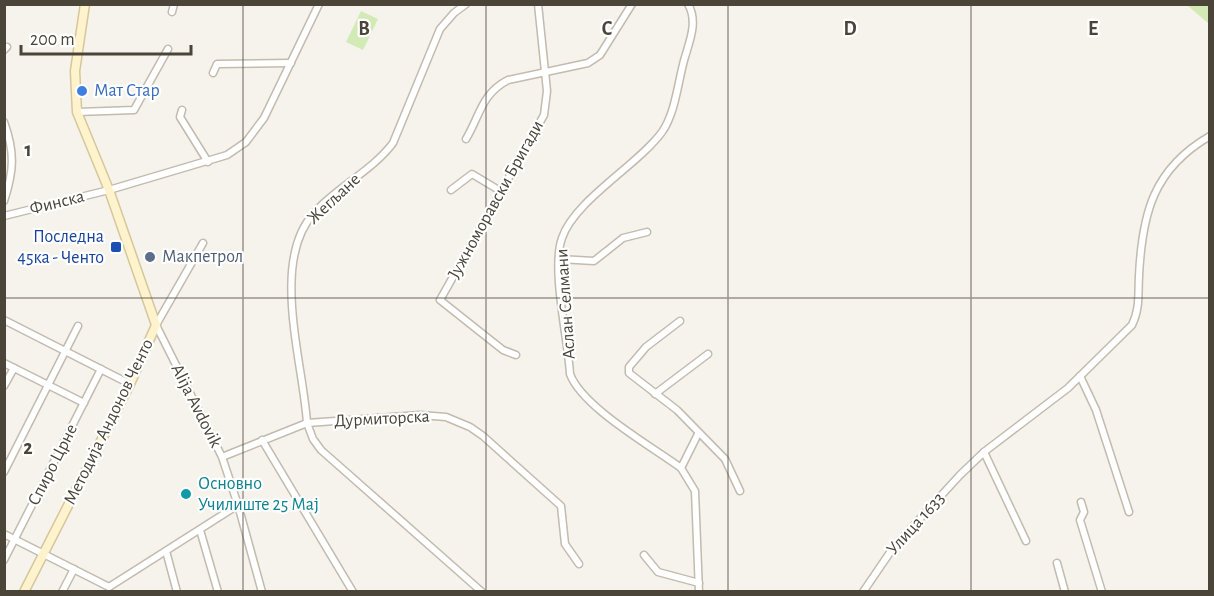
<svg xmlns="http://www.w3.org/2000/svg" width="1214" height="596" font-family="'Alegreya Sans',sans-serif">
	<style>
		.green { fill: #d2eab5 }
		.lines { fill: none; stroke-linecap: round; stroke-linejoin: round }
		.minor-casing { stroke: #c2bbae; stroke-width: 9 }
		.secondary-casing { stroke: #d6c79b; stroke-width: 11 }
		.minor { stroke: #fff; stroke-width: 6 }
		.secondary { stroke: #fff3cd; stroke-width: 8 }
		.grid { fill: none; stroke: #4b4439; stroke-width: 1.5; stroke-opacity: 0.55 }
		.shop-dot { fill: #3f7fe0; stroke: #fff; stroke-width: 2 }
		.transit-dot { fill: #1a4fb4; stroke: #fff; stroke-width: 2 }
		.service-dot { fill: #5c6f8a; stroke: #fff; stroke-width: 2 }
		.culture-dot { fill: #0f9aa8; stroke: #fff; stroke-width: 2 }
		.labels { text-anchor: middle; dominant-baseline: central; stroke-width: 4.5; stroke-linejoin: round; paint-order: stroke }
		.shop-label { font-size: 18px; fill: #366cbe; stroke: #fff; text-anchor: start }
		.street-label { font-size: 18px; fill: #4b4439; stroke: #fff }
		.transit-label { font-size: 18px; fill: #164399; stroke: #fff; text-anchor: end }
		.service-label { font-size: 18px; fill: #4e5e75; stroke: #fff; text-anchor: start }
		.culture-label { font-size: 18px; fill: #0d838f; stroke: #fff; text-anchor: start }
		.grid-label { font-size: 20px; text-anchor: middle; font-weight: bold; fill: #4b4439; stroke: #fff; stroke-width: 4.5; stroke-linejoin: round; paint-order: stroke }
	</style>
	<rect width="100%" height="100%" fill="#f6f3ec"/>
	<!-- green -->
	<g class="green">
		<polygon points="1187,5 1209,5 1209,24"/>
		<polygon points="361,11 378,19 363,50 346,42"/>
	</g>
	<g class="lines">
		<defs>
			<g id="minor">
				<path d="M 466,4 L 454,13 L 440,29 L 393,143 C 372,171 337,187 314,213 C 270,261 303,362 307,423 L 313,439 L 321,450 L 482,592"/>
				<path d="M 688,4 C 698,21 690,40 685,57 C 678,80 676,112 662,132 C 638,165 575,200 562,238 C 551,269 568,339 570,374 C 582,407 651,446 681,468 L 695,491 L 699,592"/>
				<polyline points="172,12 174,4"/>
				<polyline points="4,50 7,47"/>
				<polyline points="213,73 217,64 291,63"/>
				<polyline points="182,110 180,117 208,162"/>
				<polyline points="77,112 134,110 168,49"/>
				<path d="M 4,122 C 15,152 14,171 4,201"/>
				<path d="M 466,139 C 480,116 481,94 508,80 L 588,63 L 600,55 L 632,4"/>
				<polyline points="451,190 472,174 502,192"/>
				<polyline points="4,216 109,190 227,155 246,142 264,118 319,4"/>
				<polyline points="203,243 156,325 222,457 238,505 262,592"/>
				<polyline points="559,259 594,261 623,238 647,232"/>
				<polyline points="4,320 130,384"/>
				<polyline points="680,321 646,347 629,367 629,373 677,410 725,459 740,491"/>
				<polyline points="516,355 503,350 440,300 544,115 547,91 538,4"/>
				<polyline points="4,363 84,403"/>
				<polyline points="1080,376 1096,410 1129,512"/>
				<polyline points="4,386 14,368"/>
				<polyline points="655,394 708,354"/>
				<polyline points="262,440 353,592"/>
				<polyline points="984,452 1026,541"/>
				<polyline points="222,457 307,423 420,415 446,417 470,427 483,436 561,506 565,544 579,564"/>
				<polyline points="681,468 698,434"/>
				<polyline points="4,472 78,326"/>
				<polyline points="1081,502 1084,512 1080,520 1102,592"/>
				<polyline points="200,530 218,592"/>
				<polyline points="4,534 109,587"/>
				<polyline points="166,551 177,592"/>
				<polyline points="644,555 658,572 699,583"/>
				<polyline points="4,560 101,369"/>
				<polyline points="1057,563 1065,592"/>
				<polyline points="109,587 238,505"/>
				<polyline points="62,592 74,569"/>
				<path d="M 863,592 L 893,548 L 960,475 L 984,452 L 1068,388 L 1132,325 C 1140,309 1138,294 1139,276 C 1142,214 1153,169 1210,136"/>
			</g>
			<polyline id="secondary" points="24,592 130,384 156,325 109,190 77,112 75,71 85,4"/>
		</defs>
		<!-- minor casing -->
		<use href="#minor" class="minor-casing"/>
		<!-- secondary casing -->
		<use href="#secondary" class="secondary-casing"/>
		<!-- minor -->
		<use href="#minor" class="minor"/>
		<!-- secondary -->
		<use href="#secondary" class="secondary"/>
	</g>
	<!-- grid -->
	<path class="grid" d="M 243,4 L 243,592M 486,4 L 486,592M 728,4 L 728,592M 971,4 L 971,592M 4,298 L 1210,298"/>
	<!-- markers -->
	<circle class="shop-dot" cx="82" cy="91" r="6"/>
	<rect class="transit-dot" x="110" y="241" width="12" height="12" rx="3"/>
	<circle class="service-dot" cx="150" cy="257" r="6"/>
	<circle class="culture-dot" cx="186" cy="494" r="6"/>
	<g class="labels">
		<!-- shop labels -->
		<g class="shop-label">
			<text x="94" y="91">Мат Стар</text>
		</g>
		<!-- street labels -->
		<g class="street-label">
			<text transform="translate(334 199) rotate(-43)">Жегљане</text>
			<text transform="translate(496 200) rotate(-61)">Јужноморавски Бригади</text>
			<text transform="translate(57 203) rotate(-14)">Финска</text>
			<text transform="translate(566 304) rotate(-94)">Аслан Селмани</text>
			<text transform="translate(196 406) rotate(63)">Alija Avdovik</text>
			<text transform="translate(382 419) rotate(-3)">Дурмиторска</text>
			<text transform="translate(109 422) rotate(-64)">Методија Андонов Ченто</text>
			<text transform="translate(53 465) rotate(-63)">Спиро Црне</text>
			<text transform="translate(916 524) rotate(-48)">Улица 1633</text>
		</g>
		<!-- transit labels -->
		<g class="transit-label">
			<text x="104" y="237">Последна<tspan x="104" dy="21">45ка - Ченто</tspan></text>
		</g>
		<!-- service labels -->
		<g class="service-label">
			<text x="162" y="257">Макпетрол</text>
		</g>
		<!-- culture labels -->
		<g class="culture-label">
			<text x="198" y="484">Основно<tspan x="198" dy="21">Училиште 25 Мај</tspan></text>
		</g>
	</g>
	<g class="grid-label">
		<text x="364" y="35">B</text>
		<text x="607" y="35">C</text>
		<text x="850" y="35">D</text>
		<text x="1093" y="35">E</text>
		<text x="28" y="156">1</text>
		<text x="28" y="454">2</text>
	</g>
	<!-- border -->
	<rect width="1214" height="596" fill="none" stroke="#4b4439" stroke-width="12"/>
	<!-- scale -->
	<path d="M21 45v9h170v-9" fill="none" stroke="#4b4439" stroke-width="3"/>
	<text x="30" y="45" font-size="18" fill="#4b4439" stroke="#ffffff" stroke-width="4.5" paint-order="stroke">200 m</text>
</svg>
